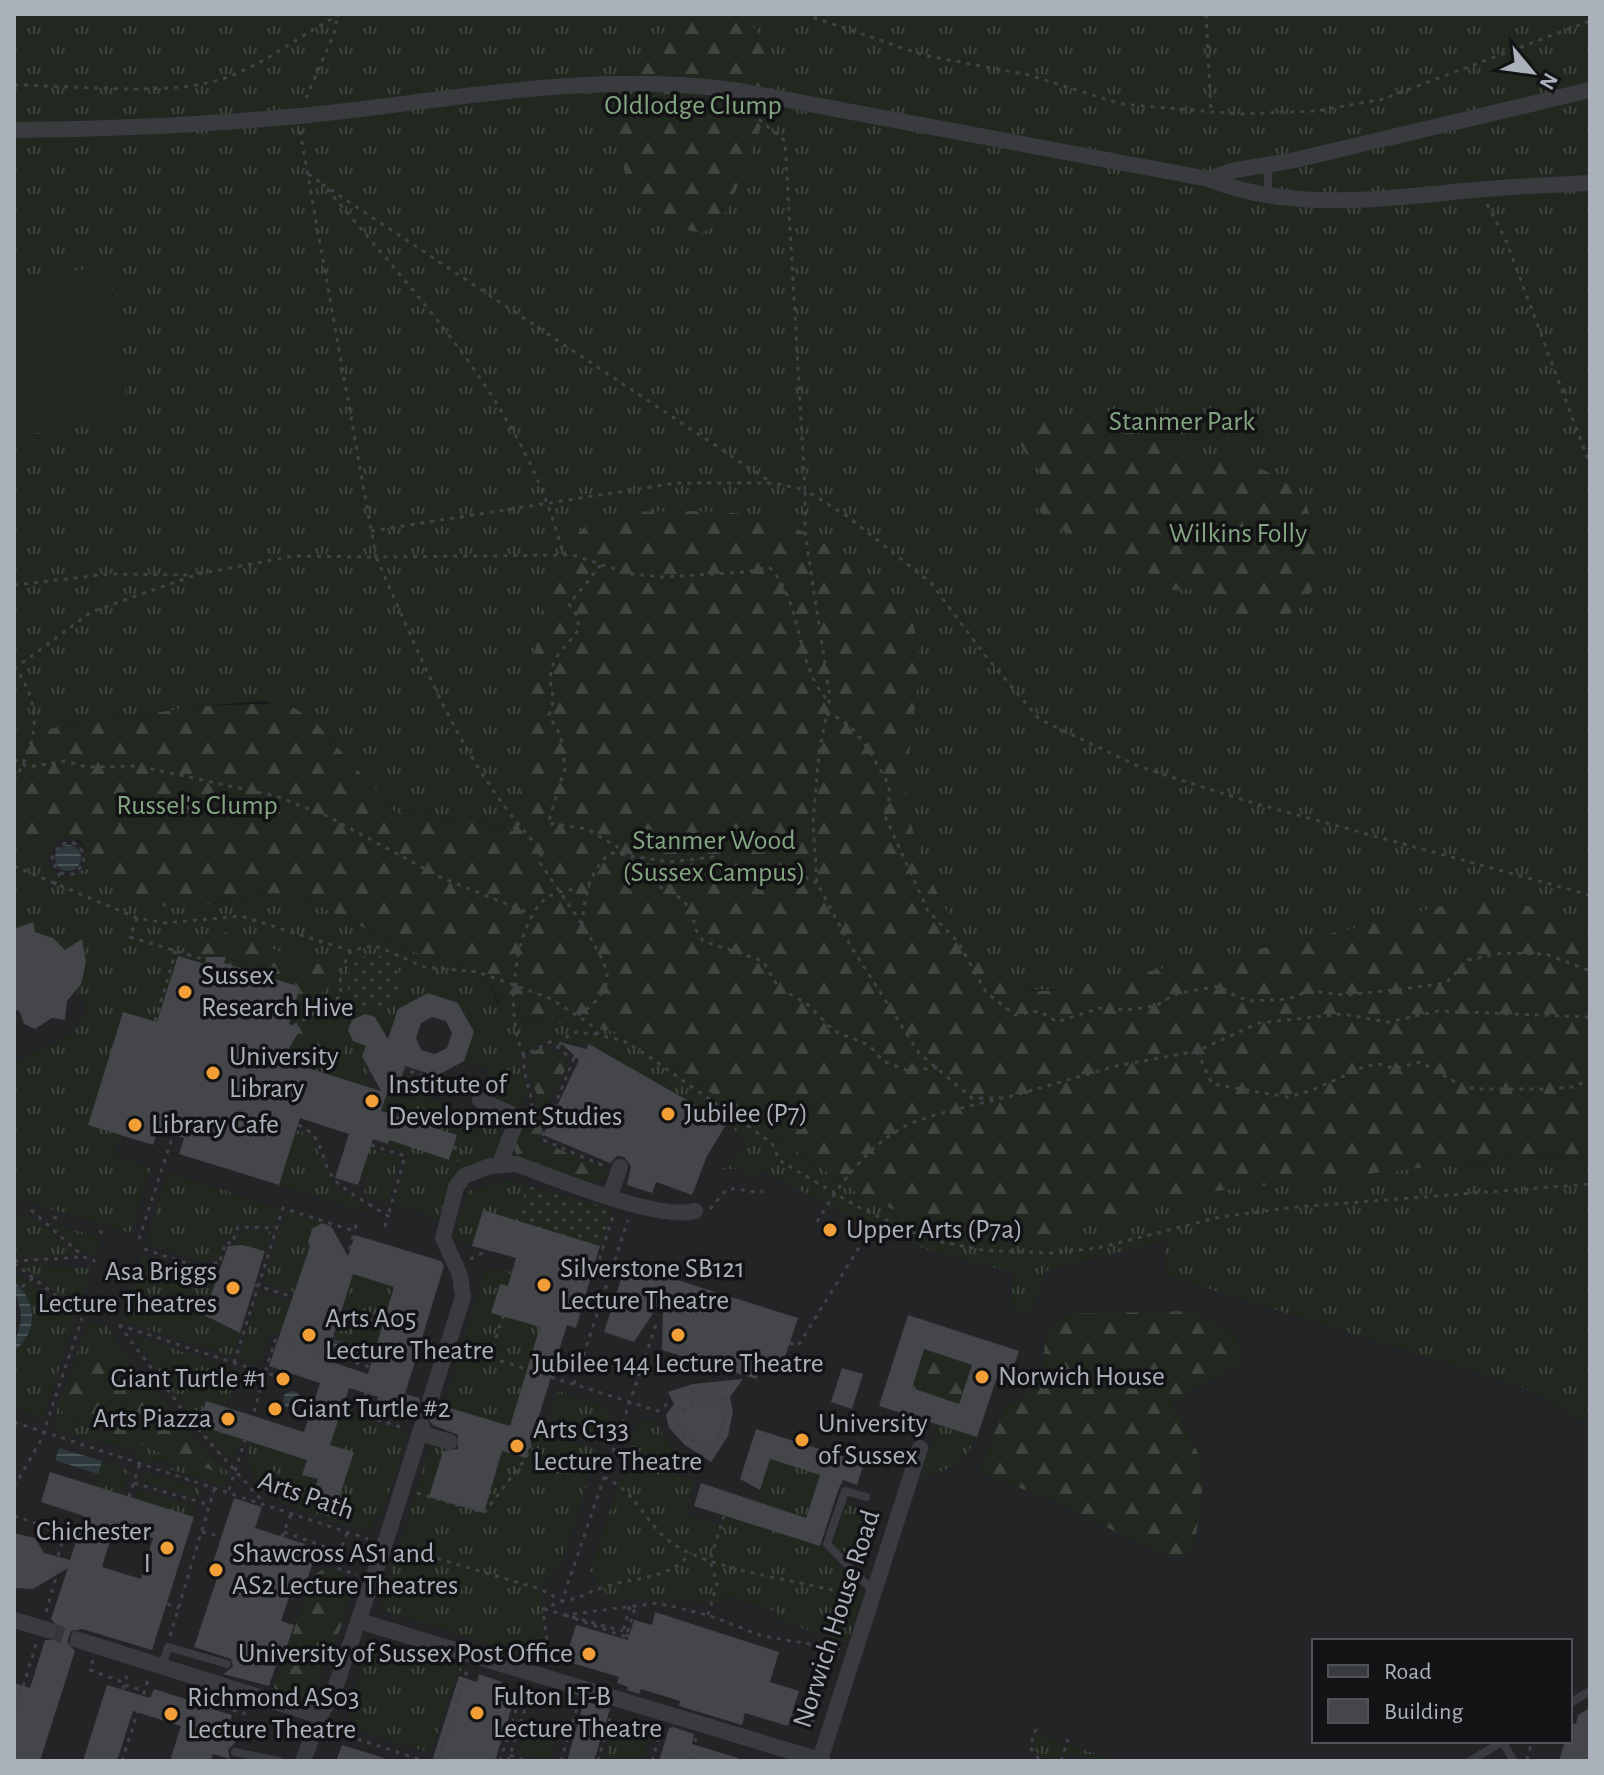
<svg xmlns="http://www.w3.org/2000/svg" width="1604" height="1775" font-family="'Alegreya Sans',sans-serif">
	<style>
		.built { fill: #242427; fill-rule: evenodd }
		.grass { fill: url(#grass-tufts) }
		.forest { fill: url(#forest-firs) }
		.garden { fill: url(#garden-dots) }
		.pitch { fill: #202820 }
		.water { fill: url(#water-rules) }
		.building { fill: #44464a; fill-rule: evenodd }
		.lines { fill: none; stroke-linecap: round; stroke-linejoin: round }
		.minor-tunnel { stroke: #35373a; stroke-width: 16; stroke-dasharray: 16 8; stroke-linecap: butt }
		.path { stroke: #3f4246; stroke-width: 3; stroke-dasharray: 4 6; stroke-linecap: butt }
		.service { stroke: #393b3f; stroke-width: 8 }
		.minor { stroke: #393b3f; stroke-width: 16 }
		.minor-bridge { stroke: #393b3f; stroke-width: 16 }
		.poi-dot { fill: #f29f38; stroke: #131315; stroke-width: 3 }
		.labels { text-anchor: middle; dominant-baseline: central; stroke-width: 7; stroke-linejoin: round; paint-order: stroke }
		.park-label { font-size: 28px; fill: #83a581; stroke: #131315 }
		.poi-label { font-size: 28px; fill: #aab1ba; stroke: #131315; text-anchor: start }
		.street-label { font-size: 28px; fill: #aab1ba; stroke: #131315 }
	</style>
	<defs>
		<pattern id="grass-tufts" width="24" height="20" patternUnits="userSpaceOnUse" patternTransform="scale(2)"><rect width="24" height="20" fill="#202820"/><path d="M3 7l-1-3M5 7V3M7 7l1-3M15 17l-1-3M17 17v-4M19 17l1-3" fill="none" stroke="#3e453e"/></pattern>
		<pattern id="forest-firs" width="22" height="20" patternUnits="userSpaceOnUse" patternTransform="scale(2)"><rect width="22" height="20" fill="#202820"/><path d="M5 1l3.5 6h-7zM16 11l3.5 6h-7z" fill="#3e453e"/></pattern>
		<pattern id="garden-dots" width="8" height="8" patternUnits="userSpaceOnUse" patternTransform="scale(2)"><rect width="8" height="8" fill="#202820"/><path d="M2 2h.1M6 6h.1" fill="none" stroke="#3e453e" stroke-width="1.8" stroke-linecap="round"/></pattern>
		<pattern id="water-rules" width="6" height="5" patternUnits="userSpaceOnUse" patternTransform="scale(2)"><rect width="6" height="5" fill="#2e393e"/><path d="M0 2.5h6" fill="none" stroke="#4a5358"/></pattern>
	</defs>
	<rect width="100%" height="100%" fill="#18181a"/>
	<!-- built -->
	<path class="built" d="M 14,829 L 52,844 L 61,838 L 73,837 L 87,850 L 87,864 L 528,1022 L 606,1028 L 861,1195 L 1590,1158 L 1590,1761 L 14,1761 ZM 1314,1641 L 1570,1641 L 1570,1741 L 1314,1741 Z"/>
	<!-- grass -->
	<g class="grass">
		<polygon points="14,14 1590,14 1590,966 944,994 733,893 474,819 396,813 316,723 265,701 201,706 14,734"/>
		<path d="M 14,829 L 52,844 L 47,863 L 59,876 L 71,878 L 85,868 L 131,893 L 169,908 L 200,906 L 272,893 L 300,896 L 409,950 L 478,972 L 489,982 L 497,1003 L 514,1018 L 621,1032 L 861,1195 L 921,1222 L 1140,1206 L 1180,1195 L 1518,1157 L 1590,1158 L 1590,1426 L 1526,1388 L 1165,1275 L 1166,1240 L 1045,1271 L 1032,1313 L 1010,1308 L 1014,1271 C 921,1256 845,1217 764,1170 L 758,1180 L 739,1169 L 721,1169 L 748,1143 L 727,1123 L 589,1044 L 576,1043 L 565,1049 L 548,1039 L 524,1051 L 519,1066 L 528,1093 L 519,1108 L 483,1091 L 490,1070 L 464,1061 L 474,1032 L 458,1003 L 428,993 L 398,1009 L 389,1034 L 379,1031 L 375,1017 L 365,1014 L 352,1020 L 348,1030 L 353,1041 L 366,1046 L 362,1056 L 371,1066 L 365,1086 L 280,1060 L 300,1028 L 289,1024 L 300,987 L 224,963 L 225,957 L 205,964 L 178,956 L 157,1022 L 123,1012 L 89,1125 L 120,1135 L 114,1155 L 151,1167 L 130,1233 L 14,1197 L 14,1064 C 36,1045 80,1044 86,1008 L 77,990 L 86,968 L 81,940 L 63,950 L 53,938 L 35,933 L 33,922 L 14,929 Z"/>
		<path d="M 402,1076 L 432,1087 L 429,1097 L 498,1124 C 513,1155 475,1169 453,1177 L 437,1222 L 427,1220 L 428,1214 L 394,1204 L 408,1154 L 387,1147 L 389,1140 L 402,1145 L 404,1140 L 414,1148 L 449,1159 L 457,1135 L 426,1125 L 427,1120 L 411,1116 L 410,1120 L 396,1115 L 394,1120 L 380,1116 L 391,1082 L 399,1084 Z"/>
		<polygon points="296,1130 310,1135 334,1185 376,1215 279,1185"/>
		<polygon points="370,1148 400,1158 386,1206 364,1192 368,1178 361,1176"/>
		<polygon points="168,1172 280,1209 274,1227 236,1225 231,1241 225,1240 219,1259 211,1257 208,1263 145,1244"/>
		<polygon points="507,1180 527,1186 516,1220 483,1211 472,1246 453,1237 469,1191"/>
		<polygon points="286,1211 322,1223 312,1229 308,1242 313,1251 295,1293 263,1283"/>
		<polygon points="14,1212 34,1218 77,1255 14,1258"/>
		<polygon points="47,1222 101,1238 96,1256 86,1253"/>
		<polygon points="240,1229 272,1232 266,1251 235,1245"/>
		<polygon points="142,1255 223,1280 221,1285 214,1283 204,1315 239,1334 232,1356 121,1321"/>
		<polygon points="20,1265 92,1268 79,1308"/>
		<polygon points="497,1268 512,1272 508,1286 500,1284 492,1313 543,1318 510,1426 444,1406 484,1272"/>
		<path d="M 14,1272 L 76,1316 L 43,1418 L 14,1408 L 14,1351 C 39,1331 38,1302 14,1282 Z"/>
		<polygon points="353,1274 394,1287 384,1320 343,1307"/>
		<polygon points="259,1292 292,1302 282,1335 270,1332 259,1366 239,1359"/>
		<polygon points="339,1317 381,1329 374,1352 333,1339"/>
		<polygon points="89,1321 108,1327 130,1362 96,1352 71,1370"/>
		<polygon points="132,1335 256,1376 250,1394 232,1388 225,1407 206,1401 198,1425 240,1439 233,1460 198,1425"/>
		<polygon points="558,1391 605,1406 604,1410 610,1412 602,1436 549,1419"/>
		<path d="M 58,1407 L 71,1421 L 209,1470 L 221,1470 L 219,1465 L 229,1472 L 223,1486 L 170,1469 L 171,1464 L 156,1459 L 153,1464 L 136,1457 L 137,1452 C 108,1441 81,1442 52,1427 Z"/>
		<path d="M 341,1412 L 408,1433 L 381,1517 L 376,1516 L 371,1532 C 330,1519 232,1504 251,1442 L 307,1460 L 303,1474 L 318,1479 L 315,1487 L 321,1489 L 319,1498 L 322,1499 L 320,1507 L 325,1508 L 323,1514 L 337,1519 L 344,1497 L 340,1495 L 324,1464 Z"/>
		<polygon points="646,1417 654,1420 674,1451 698,1470 629,1449 638,1420 644,1422"/>
		<path d="M 938,1425 L 976,1437 C 964,1465 948,1469 920,1479 Z"/>
		<polygon points="535,1431 598,1450 562,1562 540,1589 547,1656 544,1662 380,1609 431,1443 445,1447 430,1497 483,1513 499,1464 487,1446 526,1458"/>
		<polygon points="627,1459 695,1481 685,1514 721,1526 724,1516 823,1547 863,1595 847,1643 776,1619 778,1612 724,1595 721,1603 610,1599 590,1571"/>
		<polygon points="770,1459 820,1475 806,1518 756,1503"/>
		<polygon points="102,1461 130,1471 122,1495 94,1486"/>
		<polygon points="144,1472 201,1489 198,1498 142,1481"/>
		<polygon points="137,1490 197,1507 194,1517 135,1499"/>
		<polygon points="847,1504 868,1511 849,1564 833,1545"/>
		<polygon points="395,1644 463,1666 459,1676 456,1676 431,1753 347,1727 350,1717 346,1711 366,1657 370,1651"/>
		<polygon points="529,1720 560,1729 550,1761 519,1755"/>
		<polygon points="615,1725 649,1736 641,1761 604,1761"/>
		<polygon points="1036,1734 1064,1743 1059,1761 1043,1761 1033,1746"/>
		<polygon points="1067,1744 1116,1761 1099,1761 1070,1752 1067,1761 1062,1761"/>
	</g>
	<!-- forest -->
	<g class="forest">
		<polygon points="684,14 747,16 765,46 768,110 730,205 721,220 702,233 674,228 646,210 627,180 618,147 620,79 645,49"/>
		<path d="M 1035,414 C 1082,410 1137,437 1181,451 C 1210,461 1241,457 1269,473 C 1280,479 1295,488 1303,498 C 1308,504 1308,514 1311,520 C 1351,603 1252,664 1199,589 L 1171,590 L 1138,565 L 1047,523 L 1038,508 C 1039,499 1044,492 1043,483 C 1040,456 1008,452 1023,422 Z"/>
		<path d="M 624,511 C 674,513 735,506 783,523 C 830,541 872,575 907,611 C 934,655 903,746 907,801 C 911,849 950,923 978,961 C 988,975 1000,985 1016,989 C 1050,996 1091,982 1124,976 C 1200,962 1275,946 1350,929 C 1391,920 1433,906 1474,900 C 1518,894 1551,917 1590,930 L 1590,1158 L 1518,1157 L 1180,1195 L 1047,1235 L 1005,1240 L 972,1236 L 921,1222 L 861,1195 L 621,1032 L 514,1018 L 503,1012 L 489,982 L 478,972 L 409,950 L 300,896 L 272,893 L 200,906 L 169,908 L 131,893 L 85,868 L 87,850 L 79,840 L 67,837 L 52,844 L 14,829 L 14,734 L 201,706 L 287,703 L 316,723 L 396,813 L 474,819 L 514,831 C 532,749 523,603 572,540 C 585,523 604,516 624,511 Z"/>
		<polygon points="217,930 324,966 327,975 318,1007 329,1021 328,1042 317,1051 280,1060 300,1028 289,1024 300,987 224,963 226,957 205,964 178,956"/>
		<polygon points="548,1046 570,1061 542,1114 536,1111 537,1094 525,1066 533,1051"/>
		<path d="M 536,1112 L 546,1118 L 539,1141 L 609,1170 L 606,1178 L 591,1183 L 518,1157 C 507,1142 523,1120 536,1112 Z"/>
		<path d="M 1190,1311 C 1213,1323 1249,1332 1241,1363 L 1172,1402 L 1199,1455 L 1203,1484 L 1194,1549 L 1178,1558 C 1142,1547 1111,1529 1077,1512 C 1046,1496 1011,1485 979,1472 L 1005,1407 L 1020,1399 L 1041,1375 L 1047,1329 L 1066,1314 Z"/>
		<polygon points="924,1349 971,1365 959,1404 912,1388"/>
		<path d="M 96,1352 L 130,1362 L 219,1465 L 219,1473 L 66,1416 L 58,1407 C 66,1381 72,1366 96,1352 Z"/>
		<path d="M 326,1567 C 336,1570 347,1572 351,1584 C 356,1600 319,1681 310,1698 C 299,1703 288,1697 277,1693 L 274,1686 L 313,1576 Z"/>
	</g>
	<!-- garden -->
	<g class="garden">
		<circle cx="374" cy="982" r="27"/>
		<polygon points="527,1186 612,1209 600,1246 510,1239"/>
	</g>
	<!-- pitch -->
	<polygon class="pitch" points="109,266 129,420 14,436 14,279"/>
	<!-- water -->
	<g class="water">
		<circle cx="68" cy="858" r="13"/>
		<path d="M 14,1282 C 38,1301 38,1332 14,1351 C 14,1338 21,1329 21,1317 C 21,1304 14,1295 14,1282 Z"/>
		<polygon points="333,1339 374,1352 372,1361 330,1349"/>
		<circle cx="292" cy="1400" r="9"/>
		<polygon points="59,1448 102,1461 98,1474 55,1460"/>
	</g>
	<!-- building -->
	<g class="building">
		<polygon points="33,922 35,932 53,938 65,950 82,939 86,962 81,984 67,1001 65,1020 52,1018 35,1029 24,1024 20,1012 14,1009 14,929"/>
		<path d="M 178,956 L 205,964 L 206,957 L 226,957 L 224,963 L 300,987 L 289,1024 L 301,1028 L 282,1060 L 381,1091 L 362,1056 L 366,1046 L 353,1041 L 348,1030 L 352,1020 L 365,1014 L 375,1017 L 388,1039 L 398,1009 L 428,993 L 458,1003 L 474,1032 L 464,1061 L 436,1076 L 405,1066 L 399,1084 L 391,1082 L 381,1111 L 410,1120 L 411,1115 L 428,1120 L 426,1125 L 457,1135 L 449,1160 L 389,1140 L 388,1144 L 373,1139 L 358,1185 L 335,1178 L 349,1134 L 300,1118 L 279,1185 L 179,1154 L 184,1138 L 158,1130 L 153,1145 L 88,1125 L 123,1012 L 157,1022 ZM 432,1017 L 446,1021 L 452,1033 L 447,1048 L 435,1054 L 421,1050 L 416,1038 L 421,1023 Z"/>
		<polygon points="560,1042 586,1049 589,1044 727,1123 707,1156 692,1195 656,1182 652,1193 627,1185 631,1166 624,1157 617,1156 610,1163 543,1135 579,1060"/>
		<path d="M 483,1210 L 600,1246 L 576,1328 L 567,1325 L 526,1458 L 502,1451 L 484,1513 L 429,1497 L 443,1451 L 458,1449 L 458,1435 L 433,1425 L 426,1416 L 413,1419 L 375,1408 L 378,1397 L 349,1388 L 330,1445 L 354,1452 L 340,1495 L 345,1497 L 338,1519 L 323,1514 L 325,1508 L 320,1507 L 322,1499 L 318,1498 L 321,1489 L 315,1487 L 318,1479 L 302,1475 L 307,1460 L 198,1425 L 206,1401 L 304,1432 L 320,1383 L 269,1366 L 310,1246 L 308,1242 L 312,1229 L 322,1223 L 331,1226 L 348,1256 L 355,1235 L 441,1261 L 444,1266 L 405,1394 L 419,1398 L 421,1408 L 427,1412 L 440,1405 L 510,1426 L 540,1327 L 491,1313 L 500,1284 L 508,1286 L 516,1258 L 472,1246 ZM 353,1274 L 394,1287 L 368,1374 L 326,1360 Z"/>
		<polygon points="242,1245 265,1251 240,1333 204,1315 228,1246"/>
		<polygon points="626,1264 798,1318 781,1369 765,1363 756,1379 662,1350 663,1298 634,1342 604,1332"/>
		<path d="M 908,1315 L 1019,1351 L 1011,1375 L 999,1371 L 977,1437 L 879,1406 ZM 924,1349 L 972,1365 L 959,1404 L 912,1388 Z"/>
		<polygon points="842,1368 863,1374 852,1409 831,1402"/>
		<polygon points="743,1379 730,1397 733,1411 728,1436 711,1462 685,1445 669,1428 666,1415 674,1404 668,1392 693,1384"/>
		<polygon points="756,1429 864,1463 857,1485 843,1480 839,1488 820,1546 694,1506 701,1483 806,1518 820,1475 770,1459 760,1490 740,1479"/>
		<path d="M 50,1472 L 194,1517 L 152,1650 L 82,1629 L 71,1631 L 67,1642 L 75,1651 L 40,1761 L 14,1761 L 14,1683 L 30,1688 L 45,1640 L 51,1640 L 58,1634 L 58,1627 L 51,1619 L 68,1568 L 33,1589 L 14,1588 L 14,1533 L 35,1538 L 44,1553 L 70,1560 L 84,1516 L 41,1502 ZM 114,1527 L 153,1538 L 141,1579 L 102,1567 Z"/>
		<polygon points="234,1498 262,1507 255,1528 305,1544 301,1558 313,1562 305,1586 294,1582 281,1621 294,1625 281,1664 277,1662 269,1686 223,1674 233,1667 231,1659 194,1647 217,1578 209,1575"/>
		<polygon points="655,1612 779,1652 770,1682 799,1691 788,1726 745,1713 742,1725 679,1706 680,1701 641,1689 639,1694 627,1690 628,1687 617,1683 619,1677 565,1661 576,1625 628,1640 634,1620 652,1625"/>
		<polygon points="479,1674 502,1682 500,1689 516,1694 495,1761 432,1761 459,1676 477,1682"/>
		<polygon points="107,1685 150,1698 154,1689 195,1702 199,1691 216,1697 212,1709 232,1715 229,1725 234,1727 231,1738 237,1740 228,1750 230,1759 213,1754 211,1761 170,1761 181,1726 133,1711 117,1761 83,1761"/>
		<polygon points="584,1701 610,1709 594,1761 567,1761"/>
		<polygon points="1590,1708 1588,1761 1559,1761 1565,1741 1570,1741 1570,1722 1576,1724 1578,1715"/>
		<polygon points="673,1727 694,1734 692,1744 738,1758 737,1761 659,1761 669,1728"/>
		<polygon points="342,1745 384,1758 383,1761 336,1761"/>
	</g>
	<g class="lines">
		<!-- minor-tunnel -->
		<polyline class="minor-tunnel" points="48,1630 78,1640"/>
		<!-- path -->
		<g class="path">
			<polyline points="804,14 923,55 1029,75 1121,104 1238,114 1317,111 1383,99 1590,21"/>
			<polyline points="1206,14 1211,112"/>
			<path d="M 14,85 C 75,85 172,98 228,77 C 268,62 303,33 341,14"/>
			<polyline points="306,98 334,34 338,14"/>
			<polyline points="754,111 755,116 785,141 805,490 847,516 931,583 984,654 1039,719 1140,767 1250,802 1590,895"/>
			<path d="M 300,131 L 376,557 L 573,555 L 630,574 L 664,577 L 746,572 L 769,567 C 805,604 793,663 829,702"/>
			<polyline points="308,174 321,183"/>
			<polyline points="322,184 772,483"/>
			<path d="M 327,189 C 419,298 529,412 563,555"/>
			<polyline points="1487,204 1505,238 1590,465"/>
			<polyline points="371,531 676,483 773,483 805,490 805,533 830,697 819,753 813,822 817,883 850,945 919,1053 972,1098 1005,1098 1116,1066 1197,1051 1259,1023 1342,1014 1388,1022 1438,1011 1590,1017"/>
			<path d="M 601,565 L 569,604 L 577,616 L 579,629 C 570,643 554,654 551,672 C 548,691 558,693 549,715 L 561,736 L 565,768 L 548,823 L 587,829 L 619,848 L 660,887 L 682,899 L 691,910 L 696,930 L 703,941 L 763,961 L 778,987 L 807,1004 L 834,1031 L 869,1045 L 883,1061 L 906,1070 L 939,1068"/>
			<polyline points="14,585 109,574 193,575"/>
			<path d="M 14,669 L 91,612 L 198,574 L 294,556 L 376,557 C 422,660 463,768 542,851 L 540,863 C 554,884 605,953 607,974 C 609,991 589,1011 575,1016"/>
			<path d="M 826,714 C 855,718 874,760 888,783 L 890,794 L 885,816 L 928,911 L 958,942 L 986,992 L 1015,1015 L 1039,1011 L 1057,1022 L 1100,1008 L 1126,1010 L 1156,1006 L 1175,994 L 1219,986 L 1237,997 L 1253,1001 L 1288,999 L 1309,991 L 1345,995 L 1394,990 L 1446,983 L 1468,960 L 1502,953 L 1546,954 L 1590,971"/>
			<polyline points="14,759 28,767 66,761 87,767 138,766 276,796 329,817 440,877 531,914"/>
			<path d="M 14,781 C 38,738 43,710 16,668"/>
			<polyline points="14,866 137,918 165,923 241,916 351,951 374,945 424,967 478,972 549,998 589,1023 599,1035 624,1041 648,1056 772,1143 779,1160 858,1207 927,1239 982,1250 1050,1253 1098,1248 1220,1217 1296,1207 1590,1184"/>
			<polyline points="54,885 60,873 51,860 60,844 74,843 83,852 84,863 74,874 60,873"/>
			<polyline points="137,918 130,937 206,960"/>
			<path d="M 582,925 C 584,899 589,869 611,853 L 670,862 L 713,857 C 742,877 762,867 790,879 L 801,875 L 817,883"/>
			<polyline points="155,1021 176,951"/>
			<polyline points="294,1026 341,996 340,971 351,951"/>
			<polyline points="559,1045 572,1032 597,1034"/>
			<polyline points="1197,1051 1212,1084 1287,1097 1310,1091 1366,1066 1384,1064 1393,1069 1420,1062 1464,1087 1477,1089 1547,1089 1572,1087 1590,1080"/>
			<path d="M 524,1055 C 504,1020 513,921 548,897 C 558,890 578,889 590,887"/>
			<polyline points="574,1058 541,1139 604,1166"/>
			<polyline points="401,1068 435,1080"/>
			<polyline points="532,1111 547,1117"/>
			<path d="M 527,1115 L 532,1111 C 533,1091 521,1074 524,1055 L 550,1042 C 560,1046 564,1056 574,1058 L 581,1053 L 587,1057 L 586,1064"/>
			<path d="M 298,1125 C 328,1138 318,1161 335,1180 C 348,1194 372,1205 388,1216 L 384,1229"/>
			<polyline points="371,1145 405,1156 388,1216"/>
			<polyline points="453,1147 462,1150 458,1161"/>
			<path d="M 710,1209 L 727,1189 C 741,1187 750,1194 763,1191"/>
			<polyline points="31,1210 84,1257 95,1261"/>
			<polyline points="53,1217 59,1219"/>
			<path d="M 817,1222 C 840,1182 875,1135 920,1120 C 945,1111 972,1106 998,1099"/>
			<polyline points="99,1231 103,1233"/>
			<polyline points="139,1239 173,1135"/>
			<polyline points="144,1249 216,1273"/>
			<polyline points="350,1249 354,1231"/>
			<polyline points="470,1259 489,1250"/>
			<polyline points="14,1261 84,1257"/>
			<polyline points="14,1263 77,1312"/>
			<polyline points="209,1270 212,1262 219,1264 226,1242 232,1244 238,1227 276,1228"/>
			<polyline points="609,1278 595,1274 613,1215"/>
			<polyline points="255,1285 293,1297"/>
			<polyline points="14,1293 33,1278"/>
			<polyline points="341,1312 383,1324"/>
			<polyline points="119,1325 191,1421 263,1502"/>
			<polyline points="119,1325 265,1373 253,1415"/>
			<path d="M 656,1325 L 562,1601 C 579,1599 588,1592 604,1587 C 636,1576 667,1581 691,1553"/>
			<polyline points="422,1337 432,1340"/>
			<polyline points="790,1343 798,1346 861,1244"/>
			<polyline points="462,1349 527,1369"/>
			<polyline points="317,1351 370,1367"/>
			<polyline points="490,1357 503,1316"/>
			<polyline points="234,1363 283,1208 354,1231 357,1223"/>
			<polyline points="273,1375 265,1373 276,1338 298,1345"/>
			<path d="M 551,1377 L 658,1411 L 682,1393 L 723,1390 C 726,1415 725,1434 707,1454 L 680,1430 L 677,1415 L 691,1404 L 724,1399"/>
			<polyline points="574,1384 628,1220"/>
			<polyline points="366,1393 360,1414 404,1428"/>
			<polyline points="14,1422 368,1539"/>
			<polyline points="925,1433 929,1421"/>
			<path d="M 604,1477 C 640,1494 645,1526 675,1545 C 711,1569 788,1579 832,1590 L 848,1591 L 855,1587"/>
			<polyline points="134,1483 210,1505"/>
			<polyline points="14,1487 41,1440 82,1318"/>
			<polyline points="229,1490 245,1440"/>
			<polyline points="417,1493 484,1513 526,1458 535,1431"/>
			<polyline points="129,1497 140,1463"/>
			<polyline points="14,1516 77,1537"/>
			<polyline points="202,1532 222,1537"/>
			<polyline points="284,1532 339,1552"/>
			<polyline points="347,1533 334,1567 357,1575"/>
			<polyline points="282,1537 291,1514"/>
			<polyline points="399,1547 540,1589 562,1601 543,1609 549,1656 546,1663"/>
			<polyline points="58,1556 65,1533"/>
			<polyline points="167,1604 179,1608"/>
			<polyline points="544,1609 565,1615 658,1603 708,1615 762,1636 840,1649"/>
			<polyline points="46,1612 59,1567 67,1569"/>
			<polyline points="565,1615 626,1637 636,1605"/>
			<polyline points="708,1615 717,1584 710,1560 724,1516"/>
			<polyline points="572,1617 623,1631"/>
			<polyline points="170,1636 215,1487"/>
			<polyline points="629,1637 623,1631 630,1606"/>
			<polyline points="93,1660 90,1670 125,1683"/>
			<polyline points="125,1685 144,1691"/>
			<polyline points="123,1689 128,1672"/>
			<polyline points="189,1689 187,1695 196,1698"/>
			<polyline points="214,1704 244,1714 245,1709"/>
			<polyline points="218,1704 237,1708"/>
			<polyline points="14,1715 37,1642"/>
			<polyline points="791,1716 815,1722"/>
			<polyline points="1036,1729 1030,1747 1040,1761"/>
			<polyline points="329,1730 425,1761"/>
			<polyline points="510,1755 527,1761"/>
			<polyline points="1527,1760 1532,1741"/>
			<polyline points="122,1761 149,1677"/>
			<polyline points="438,1761 467,1670"/>
			<polyline points="500,1761 523,1688"/>
			<polyline points="508,1761 531,1690"/>
			<polyline points="561,1761 578,1705"/>
			<polyline points="598,1761 611,1715"/>
			<polyline points="652,1761 662,1727"/>
			<polyline points="689,1761 696,1738"/>
			<polyline points="1061,1761 1068,1739"/>
		</g>
		<!-- service -->
		<g class="service">
			<polyline points="1268,194 1268,165"/>
			<polyline points="866,1497 845,1491 827,1544 873,1591"/>
			<polyline points="162,1666 168,1647 227,1664"/>
			<polyline points="1570,1703 1590,1691"/>
			<polyline points="1502,1741 1514,1761"/>
			<polyline points="235,1752 279,1761"/>
			<polyline points="1470,1761 1503,1741"/>
		</g>
		<!-- minor -->
		<g class="minor">
			<path d="M 14,130 C 110,129 203,125 299,116 C 443,102 594,69 740,91 L 1209,179 C 1291,213 1389,198 1474,190 C 1513,186 1552,185 1590,183"/>
			<polyline points="1209,179 1231,171 1295,160 1590,90"/>
			<polyline points="480,1100 511,1114 515,1125 500,1163"/>
			<polyline points="610,1196 620,1167"/>
			<path d="M 430,1401 L 463,1297 L 460,1275 L 443,1238 L 456,1187 L 464,1176 L 490,1166 L 516,1164 C 555,1178 657,1221 695,1211"/>
			<polyline points="420,1433 450,1442"/>
			<polyline points="390,1528 422,1426"/>
			<polyline points="14,1620 48,1630"/>
			<polyline points="359,1621 823,1761"/>
			<polyline points="78,1640 320,1716"/>
			<polyline points="820,1760 920,1448"/>
			<polyline points="303,1761 320,1716 334,1691 379,1561"/>
		</g>
		<!-- minor-bridge -->
		<polyline class="minor-bridge" points="379,1561 390,1528"/>
	</g>
	<!-- markers -->
	<g class="poi-dot">
		<circle cx="185" cy="992" r="8"/>
		<circle cx="213" cy="1073" r="8"/>
		<circle cx="372" cy="1101" r="8"/>
		<circle cx="668" cy="1114" r="8"/>
		<circle cx="135" cy="1125" r="8"/>
		<circle cx="830" cy="1230" r="8"/>
		<circle cx="544" cy="1285" r="8"/>
		<circle cx="233" cy="1288" r="8"/>
		<circle cx="309" cy="1335" r="8"/>
		<circle cx="678" cy="1335" r="8"/>
		<circle cx="982" cy="1377" r="8"/>
		<circle cx="283" cy="1379" r="8"/>
		<circle cx="275" cy="1409" r="8"/>
		<circle cx="228" cy="1419" r="8"/>
		<circle cx="802" cy="1440" r="8"/>
		<circle cx="517" cy="1446" r="8"/>
		<circle cx="167" cy="1548" r="8"/>
		<circle cx="216" cy="1570" r="8"/>
		<circle cx="589" cy="1654" r="8"/>
		<circle cx="477" cy="1713" r="8"/>
		<circle cx="171" cy="1714" r="8"/>
	</g>
	<g class="labels">
		<!-- park labels -->
		<g class="park-label">
			<text x="693" y="106">Oldlodge Clump</text>
			<text x="1182" y="422">Stanmer Park</text>
			<text x="1238" y="534">Wilkins Folly</text>
			<text x="197" y="806">Russel's Clump</text>
			<text x="714" y="841">Stanmer Wood<tspan x="714" dy="32">(Sussex Campus)</tspan></text>
		</g>
		<!-- poi labels -->
		<g class="poi-label">
			<text x="201" y="976">Sussex<tspan x="201" dy="32">Research Hive</tspan></text>
			<text x="229" y="1057">University<tspan x="229" dy="32">Library</tspan></text>
			<text x="388" y="1085">Institute of<tspan x="388" dy="32">Development Studies</tspan></text>
			<text x="684" y="1114">Jubilee (P7)</text>
			<text x="151" y="1125">Library Cafe</text>
			<text x="846" y="1230">Upper Arts (P7a)</text>
			<text x="560" y="1269">Silverstone SB121<tspan x="560" dy="32">Lecture Theatre</tspan></text>
			<text x="217" y="1272" text-anchor="end">Asa Briggs<tspan x="217" dy="32">Lecture Theatres</tspan></text>
			<text x="325" y="1319">Arts A05<tspan x="325" dy="32">Lecture Theatre</tspan></text>
			<text x="678" y="1364" text-anchor="middle">Jubilee 144 Lecture Theatre</text>
			<text x="998" y="1377">Norwich House</text>
			<text x="267" y="1379" text-anchor="end">Giant Turtle #1</text>
			<text x="291" y="1409">Giant Turtle #2</text>
			<text x="212" y="1419" text-anchor="end">Arts Piazza</text>
			<text x="818" y="1424">University<tspan x="818" dy="32">of Sussex</tspan></text>
			<text x="533" y="1430">Arts C133<tspan x="533" dy="32">Lecture Theatre</tspan></text>
			<text x="151" y="1532" text-anchor="end">Chichester<tspan x="151" dy="32">I</tspan></text>
			<text x="232" y="1554">Shawcross AS1 and<tspan x="232" dy="32">AS2 Lecture Theatres</tspan></text>
			<text x="573" y="1654" text-anchor="end">University of Sussex Post Office</text>
			<text x="493" y="1697">Fulton LT-B<tspan x="493" dy="32">Lecture Theatre</tspan></text>
			<text x="187" y="1698">Richmond AS03<tspan x="187" dy="32">Lecture Theatre</tspan></text>
		</g>
		<!-- street labels -->
		<g class="street-label">
			<text transform="translate(306 1496) rotate(19)">Arts Path</text>
			<text transform="translate(837 1619) rotate(-72)">Norwich House Road</text>
		</g>
	</g>
	<!-- border -->
	<rect width="1604" height="1775" fill="none" stroke="#aab1ba" stroke-width="32"/>
	<!-- legend -->
	<rect x="1312" y="1639" width="260" height="104" fill="#131315" stroke="#4f5257" stroke-width="2"/>
	<rect x="1328" y="1665" width="40" height="12" fill="#393b3f" stroke="#4f5257" stroke-width="2"/>
	<text x="1384" y="1679" font-size="24" fill="#aab1ba">Road</text>
	<rect x="1328" y="1699" width="40" height="24" fill="#44464a" stroke="#4f5257" stroke-width="2"/>
	<text x="1384" y="1719" font-size="24" fill="#aab1ba">Building</text>
	<!-- north arrow -->
	<g transform="translate(1532 72) rotate(119)" stroke="#131315" stroke-width="6" paint-order="stroke">
	<path d="M0-6L14 30L0 20L-14 30Z" fill="#aab1ba"/>
	<text y="-12" font-size="22" font-weight="bold" text-anchor="middle" fill="#aab1ba">N</text>
	</g>
</svg>
